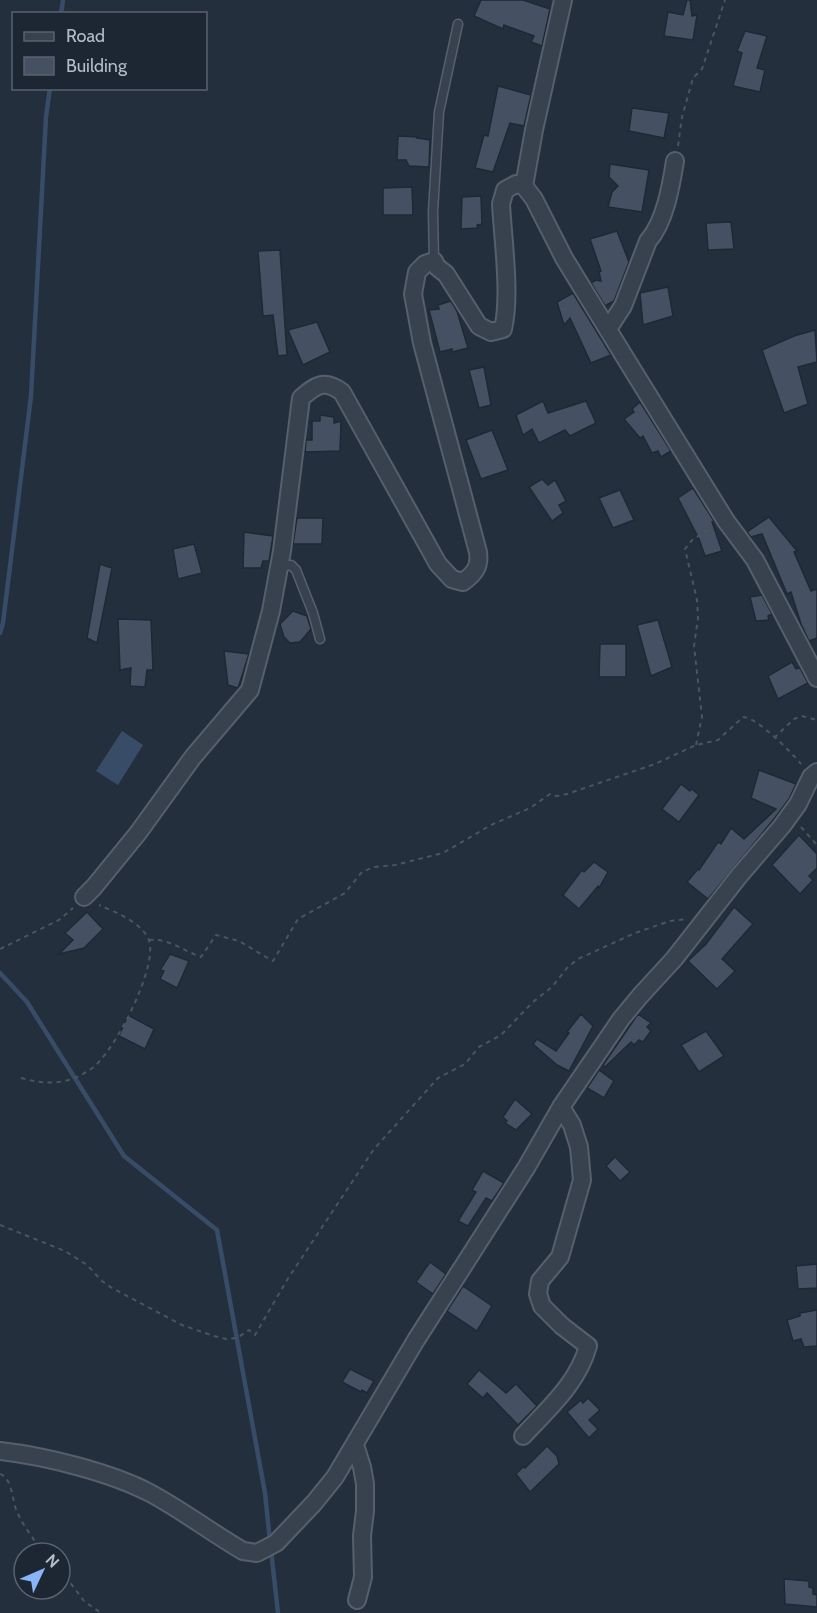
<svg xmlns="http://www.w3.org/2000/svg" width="817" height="1613" font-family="Cabin,sans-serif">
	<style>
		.water { fill: #394c67 }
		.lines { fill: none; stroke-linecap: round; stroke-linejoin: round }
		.stream { stroke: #394c67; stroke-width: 4.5 }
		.building { fill: #455162; stroke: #1f2835; stroke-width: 1.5 }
		.service-casing { stroke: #565f6c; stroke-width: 11 }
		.minor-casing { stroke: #565f6c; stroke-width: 20 }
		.path { stroke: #44595c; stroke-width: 2; stroke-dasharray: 4.5 4.5; stroke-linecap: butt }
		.service { stroke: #38414e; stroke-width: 8 }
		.minor { stroke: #38414e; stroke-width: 16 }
	</style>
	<rect width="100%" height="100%" fill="#242f3e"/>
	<!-- water -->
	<polygon class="water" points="122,731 143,745 118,785 96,771"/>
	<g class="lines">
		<!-- stream -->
		<g class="stream">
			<polyline points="61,14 63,0"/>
			<polyline points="0,633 3,623 31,396 46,117 50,88"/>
			<polyline points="0,973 27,1002 124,1156 217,1230 265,1493 270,1542"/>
			<polyline points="271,1550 278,1613"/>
		</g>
	</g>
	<!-- building -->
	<g class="building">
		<polygon points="481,0 523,0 550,9 542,46 531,42 534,36 504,25 503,29 474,16"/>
		<polygon points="687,0 690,0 692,16 697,15 693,40 664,36 668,12 683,15"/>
		<polygon points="745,31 767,36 757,68 765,70 760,92 733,86 742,53 737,51"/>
		<polygon points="498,86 531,95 524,126 510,123 493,172 475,168 484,135 488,136"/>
		<polygon points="632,108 669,113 664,138 629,131"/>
		<polygon points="398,136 418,137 417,138 430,140 429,167 409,166 406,160 397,160"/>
		<polygon points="610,164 649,170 642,212 608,207 612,192 618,186 609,177"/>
		<polygon points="412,187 413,215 383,215 383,188"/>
		<polygon points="481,196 482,224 477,225 478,228 461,229 462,197"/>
		<polygon points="731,222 734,249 708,250 706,223"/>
		<polygon points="617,231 629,262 614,301 605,306 591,283 596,280 601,281 599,272 601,271 590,239"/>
		<polygon points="280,250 287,355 278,356 273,315 263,316 258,251"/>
		<polygon points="668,287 673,316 643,325 640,293"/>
		<polygon points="573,293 611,355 591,363 570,318 564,325 557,302"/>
		<polygon points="451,301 457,311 468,348 452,352 452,349 440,352 429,310 439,309 438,305"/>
		<polygon points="317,322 330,352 303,365 288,330"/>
		<polygon points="815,330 817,362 798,367 808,404 784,413 762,350 794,336"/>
		<polygon points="484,367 491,405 479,408 469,370"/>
		<polygon points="543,401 548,413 586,401 596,423 570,436 565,430 539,443 532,429 523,435 516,415"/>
		<polygon points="640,402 671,451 661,457 658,451 652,453 643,436 640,438 624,419 634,412 632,409"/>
		<polygon points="320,415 334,417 334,423 341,421 340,451 305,452 306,440 312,440 312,421 320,421"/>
		<polygon points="492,430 508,470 481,479 466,440"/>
		<polygon points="542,479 548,485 555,480 566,501 559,505 563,513 552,521 529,487"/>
		<polygon points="693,488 714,521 712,522 722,551 705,556 699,539 678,498"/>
		<polygon points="620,490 634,520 613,528 599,498"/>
		<polygon points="769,517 797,551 794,552 811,591 817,589 817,638 809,641 801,624 791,592 787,594 762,534 751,537 747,532"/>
		<polygon points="297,518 323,518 322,544 293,544"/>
		<polygon points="244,532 273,536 269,561 263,561 261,568 243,568"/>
		<polygon points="194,544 202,573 178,579 173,549"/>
		<polygon points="100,564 112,568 97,643 87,638"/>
		<polygon points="762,595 772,614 768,616 769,620 756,621 750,597"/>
		<polygon points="293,611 307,616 311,629 300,642 290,643 284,637 280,624"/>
		<polygon points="118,619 151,620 153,670 147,670 145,687 130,686 131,668 120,670"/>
		<polygon points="658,620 672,667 651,676 637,625"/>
		<polygon points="600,644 626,644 626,677 599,677"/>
		<polygon points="224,651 249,654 238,688 228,685"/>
		<polygon points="792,662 796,669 800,668 808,683 778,699 768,676"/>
		<polygon points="759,770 796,784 789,799 774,819 708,899 687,882 698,869 699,870 718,842 721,844 731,828 744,839 776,809 751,798"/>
		<polygon points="681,784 690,791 692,789 699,795 679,822 662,809"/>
		<polygon points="799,835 817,854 817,868 809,876 813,880 800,894 772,865"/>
		<polygon points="594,862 608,872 599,888 598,886 579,909 563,895 582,870 584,872"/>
		<polygon points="734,907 753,924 722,959 735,971 717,989 688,961 706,944"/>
		<polygon points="87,912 103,929 84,948 59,954 73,940 65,933"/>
		<polygon points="170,954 189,961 177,988 160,979 164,971 160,970"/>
		<polygon points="581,1014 593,1026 569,1071 557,1065 533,1044 537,1039 556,1051 569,1033 567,1032"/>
		<polygon points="638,1014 651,1023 647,1027 651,1031 643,1042 639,1040 634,1045 631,1042 605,1067 603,1065"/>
		<polygon points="128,1015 154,1029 145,1049 119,1036"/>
		<polygon points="706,1031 724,1056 699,1072 681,1045"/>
		<polygon points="599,1070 614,1081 604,1098 587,1088"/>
		<polygon points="515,1099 532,1114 516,1130 505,1123 507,1121 503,1117"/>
		<polygon points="615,1157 630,1172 620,1181 606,1166"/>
		<polygon points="483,1171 504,1183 492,1201 486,1198 468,1226 458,1221 476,1192 472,1190"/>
		<polygon points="430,1262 446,1274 433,1294 416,1282"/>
		<polygon points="817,1264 817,1288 798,1289 796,1266"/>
		<polygon points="463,1286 492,1306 477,1331 447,1311"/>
		<polygon points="817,1310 817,1346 804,1347 801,1339 793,1341 787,1320 800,1316 800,1313"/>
		<polygon points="350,1369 374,1381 367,1393 362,1390 361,1392 342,1382"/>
		<polygon points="479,1370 506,1393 516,1384 537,1406 518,1425 487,1393 483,1398 467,1384"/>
		<polygon points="588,1398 600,1410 589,1420 598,1429 589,1438 567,1412 581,1400 583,1403"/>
		<polygon points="547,1446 557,1456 559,1464 530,1492 516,1474 523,1467 525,1468"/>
		<polygon points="784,1579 809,1581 809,1587 813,1588 813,1594 817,1595 817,1607 785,1604"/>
	</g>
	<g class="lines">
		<defs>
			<g id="service">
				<polyline points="434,261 433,212 439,112 458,24"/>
				<polyline points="279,567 291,565 296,570 313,613 320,639"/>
			</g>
			<g id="minor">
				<polyline points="563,0 534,130 524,186 534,199 564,258 629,364 726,521 755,560 817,678"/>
				<path d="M 608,329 L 623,306 L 648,241 C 665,222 671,186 675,161"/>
				<path d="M 84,897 L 94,887 L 138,833 L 193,757 L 250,690 L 271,611 L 282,551 L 301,398 C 316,385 324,379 342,392 L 438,564 L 452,579 L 463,582 C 475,573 480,567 478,552 L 422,343 L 413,294 L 417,272 L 425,264 L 434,261 L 437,267 L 446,274 L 479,326 L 491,332 L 503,329 C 511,296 503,240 501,204 L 505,190 L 516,184 L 524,186"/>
				<path d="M 523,1436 C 548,1409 578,1383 588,1346 L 562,1326 L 542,1306 L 538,1294 L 540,1281 L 560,1257 L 582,1180 L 579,1147 L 572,1125 L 561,1107"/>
				<polyline points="355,1445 362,1467 365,1484 365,1511 362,1536 363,1577 357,1600"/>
				<path d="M 0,1451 C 44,1456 110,1472 150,1493 C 182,1510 212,1533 243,1551 L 257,1553 L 276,1543 L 314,1503 L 335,1477 L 416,1340 L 526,1168 L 561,1107 L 621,1019 L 640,996 L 674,959 L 739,876 L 782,826 L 798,804 L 811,777 L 817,772"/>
			</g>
		</defs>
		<!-- service casing -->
		<use href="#service" class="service-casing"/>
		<!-- minor casing -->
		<use href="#minor" class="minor-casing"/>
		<!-- path -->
		<g class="path">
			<polyline points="678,146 682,117 693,78 702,69 725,0"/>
			<polyline points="774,738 794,719 802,716 817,720"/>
			<polyline points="696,745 702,717 694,646 698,618 697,600 685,549 693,539 712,528"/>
			<polyline points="801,827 817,845"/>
			<path d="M 149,940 C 168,938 184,951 201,957 L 216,935 L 239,941 L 273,961 L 298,919 L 345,893 L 362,872 L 374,867 L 395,865 L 443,853 L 491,825 L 530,808 L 550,794 L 556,796 L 567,794 L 655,764 L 696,745 L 718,740 L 743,717 C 758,718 791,752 801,764"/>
			<polyline points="0,949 59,920 73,908"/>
			<path d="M 21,1078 C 47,1085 68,1085 91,1069 C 113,1055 161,963 148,938 C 139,921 115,912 99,905"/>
			<polyline points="0,1225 65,1251 87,1265 102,1281 112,1288 182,1325 214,1336 226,1339 237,1338 249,1330 255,1335 287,1280 374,1149 438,1078 465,1064 479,1047 501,1035 533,1002 552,987 567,968 578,959 635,933 670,921 687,919"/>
			<path d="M 0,1474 C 13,1479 12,1501 17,1512 C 24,1527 34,1540 44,1553"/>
			<polyline points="60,1569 84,1601 101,1613"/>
		</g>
		<!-- service -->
		<use href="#service" class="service"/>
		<!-- minor -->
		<use href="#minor" class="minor"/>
	</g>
	<!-- legend -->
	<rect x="12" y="12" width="195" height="78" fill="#1d2633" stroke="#59626f" stroke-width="1.5"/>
	<rect x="24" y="32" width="30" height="9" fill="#38414e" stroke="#59626f" stroke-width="1.5"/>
	<text x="66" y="42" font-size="18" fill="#b4bcc9">Road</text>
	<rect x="24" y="57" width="30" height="18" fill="#455162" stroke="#59626f" stroke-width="1.5"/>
	<text x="66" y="72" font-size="18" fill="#b4bcc9">Building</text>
	<!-- north arrow -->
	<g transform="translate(42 1571) rotate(46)"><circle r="28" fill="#1d2633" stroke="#59626f" stroke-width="1.5"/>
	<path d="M0-4.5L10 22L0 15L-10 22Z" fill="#8ab4f8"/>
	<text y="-9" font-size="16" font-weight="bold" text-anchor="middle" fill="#b4bcc9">N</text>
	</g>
</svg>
